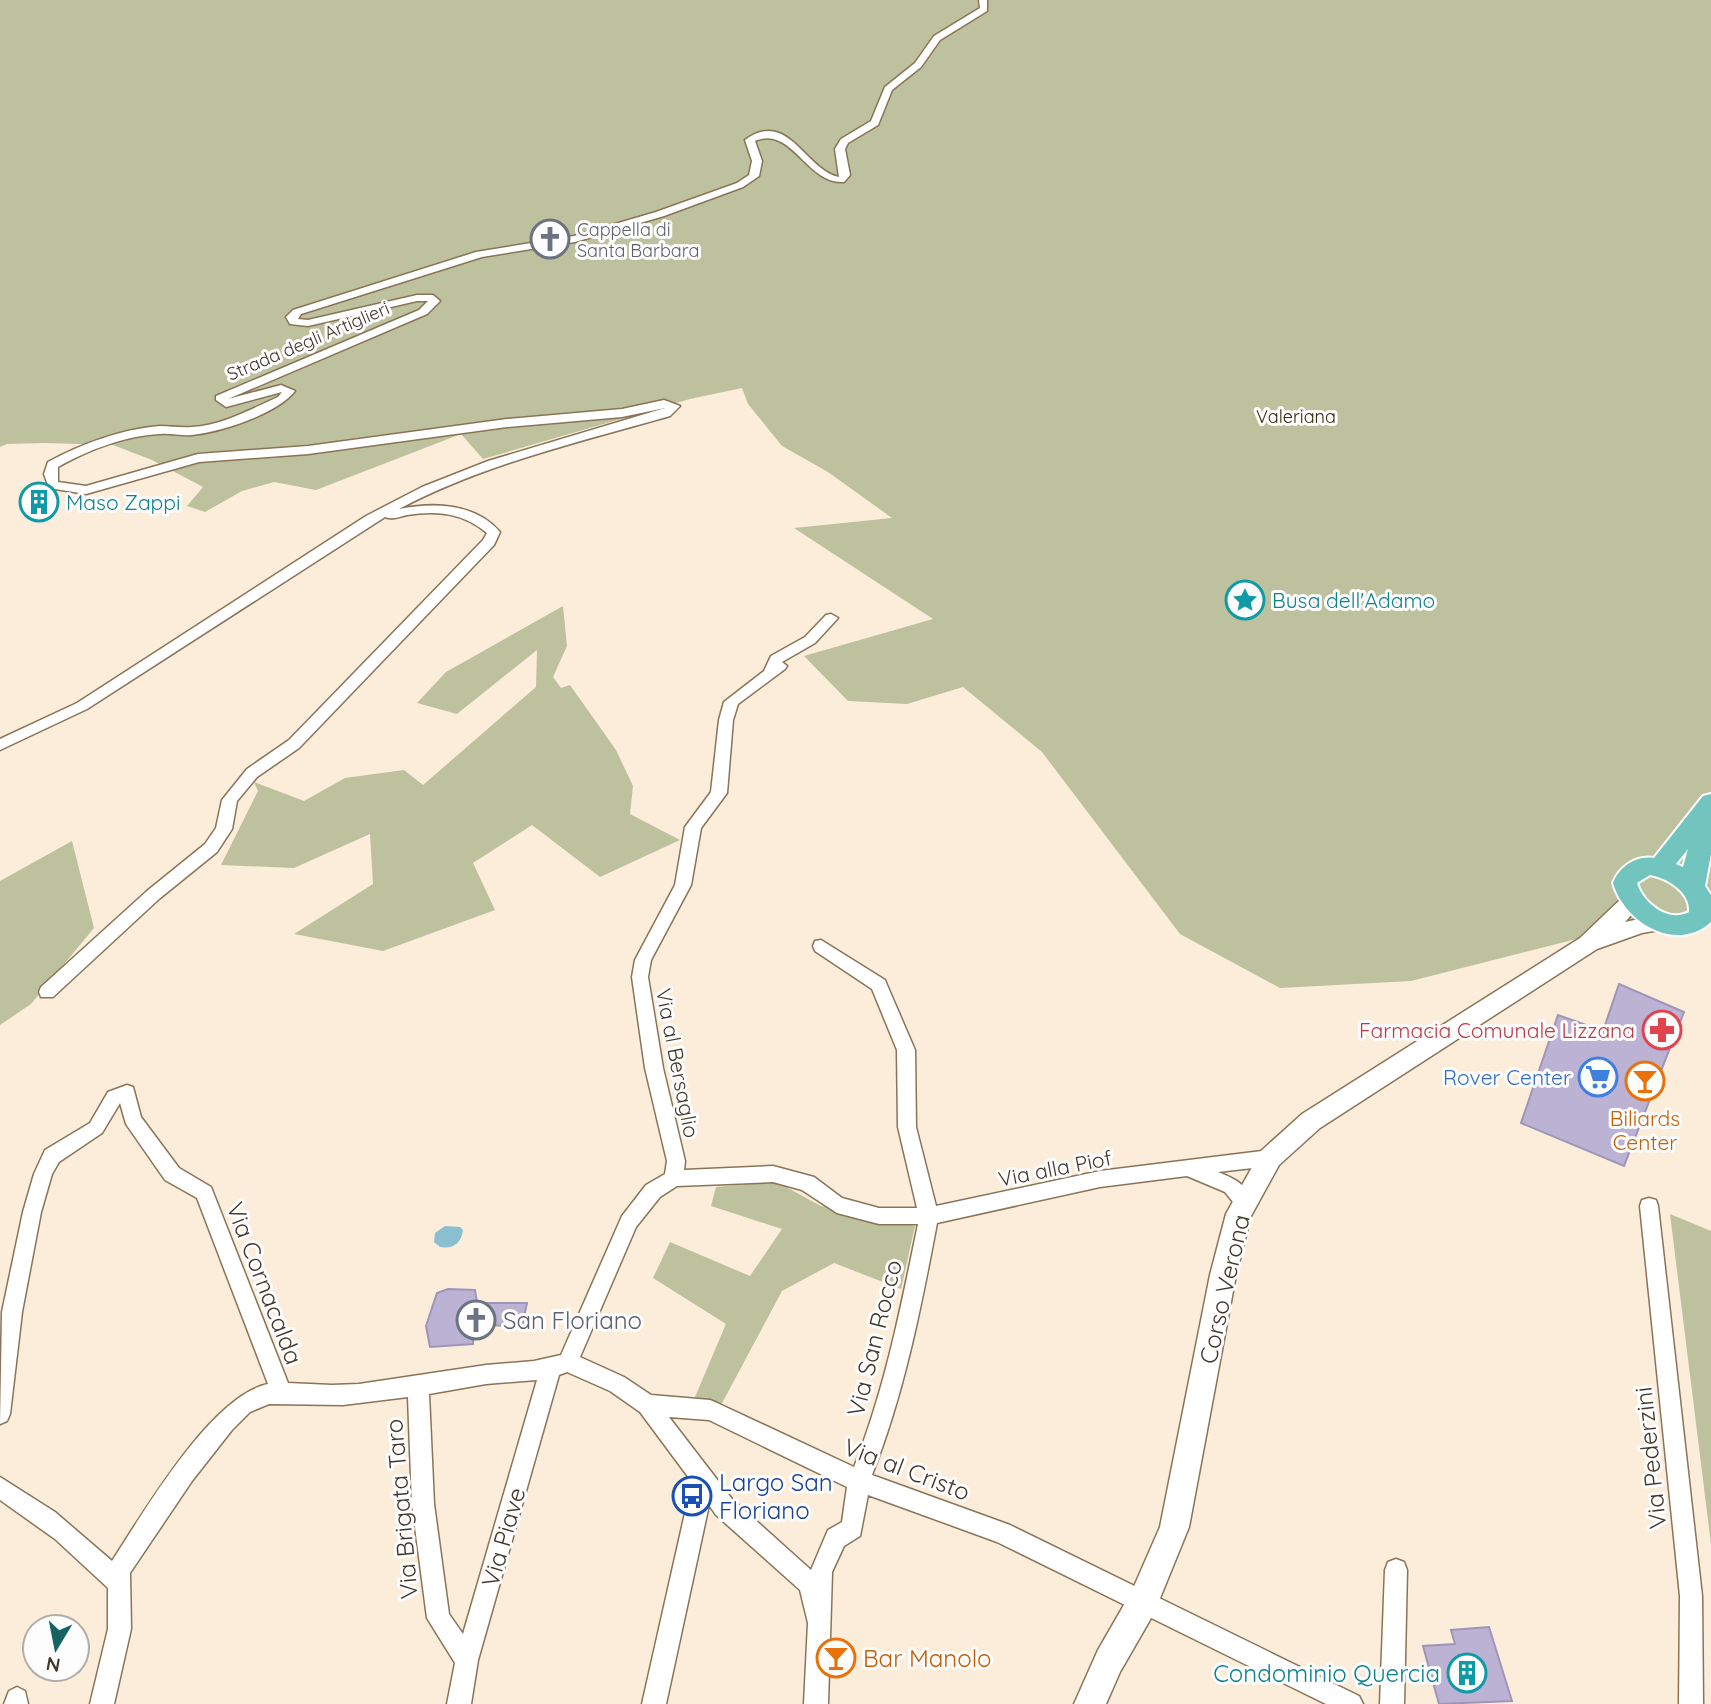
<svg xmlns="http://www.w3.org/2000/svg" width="1711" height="1704" font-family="Quicksand,sans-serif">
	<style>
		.green { fill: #bdc19d }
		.water { fill: #8abfd2 }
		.building { fill: #bbb2d4; stroke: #9f95b7; stroke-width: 2 }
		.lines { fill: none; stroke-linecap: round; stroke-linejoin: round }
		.minor-casing { stroke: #897457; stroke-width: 3 }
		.secondary-casing { stroke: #897457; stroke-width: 3 }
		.primary-casing { stroke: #fff; stroke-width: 4 }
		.minor { fill: #fff; fill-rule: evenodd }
		.secondary { fill: #fff; fill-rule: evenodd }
		.primary { fill: #72c5be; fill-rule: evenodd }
		.labels { text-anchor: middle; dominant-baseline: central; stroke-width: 6; stroke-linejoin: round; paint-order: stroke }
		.far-worship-label { font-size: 18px; fill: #5b616d; stroke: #fdfdfd; text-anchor: start }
		.far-street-label { font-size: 18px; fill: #40372b; stroke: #fdfdfd }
		.far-park-label { font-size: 18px; fill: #292c07; stroke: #fdfdfd }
		.culture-label { font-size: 21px; fill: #0d838f; stroke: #fdfdfd; text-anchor: start }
		.health-label { font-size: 21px; fill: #be3a42; stroke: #fdfdfd; text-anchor: end }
		.street-label { font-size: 21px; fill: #40372b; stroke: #fdfdfd }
		.shop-label { font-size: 21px; fill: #366cbe; stroke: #fdfdfd; text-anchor: end }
		.food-label { font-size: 21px; fill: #c56008; stroke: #fdfdfd }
		.near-street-label { font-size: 24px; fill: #40372b; stroke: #fdfdfd }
		.near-worship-label { font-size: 24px; fill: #5b616d; stroke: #fdfdfd; text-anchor: start }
		.near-transit-label { font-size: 24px; fill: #164399; stroke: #fdfdfd; text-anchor: start }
		.near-food-label { font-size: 24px; fill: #c56008; stroke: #fdfdfd; text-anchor: start }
		.near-culture-label { font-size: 24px; fill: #0d838f; stroke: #fdfdfd; text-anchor: end }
	</style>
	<rect width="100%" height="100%" fill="#fbedda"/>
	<!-- green -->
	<g class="green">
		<polygon points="0,0 1711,0 1711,905 1411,981 1280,988 1180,934 1042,752 963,687 907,704 848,701 804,656 933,619 794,528 892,518 828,472 782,446 748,404 742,388 690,399 483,459 461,434 316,490 274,482 242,491 205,512 187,506 203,487 152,460 113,445 45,443 7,444 0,447"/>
		<polygon points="563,606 567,646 553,677 561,688 570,685 616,750 633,786 630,814 680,840 600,877 532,825 473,863 495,910 383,951 294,934 373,884 370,834 294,868 221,865 258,791 254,782 304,801 345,778 404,770 423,785 536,687 537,650 457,714 417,703 446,672"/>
		<polygon points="72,841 94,928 31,1004 0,1025 0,881"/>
		<polygon points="775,1181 821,1206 915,1226 901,1289 834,1263 782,1291 720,1407 695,1397 726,1324 653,1278 670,1242 750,1276 782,1229 711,1206 716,1187"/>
		<polygon points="1670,1214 1711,1231 1711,1544"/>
	</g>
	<!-- water -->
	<path class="water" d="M 445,1226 L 460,1227 L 463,1230 C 461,1244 453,1249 440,1247 L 434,1242 L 435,1233 Z"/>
	<!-- building -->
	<g class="building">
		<polygon points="38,490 56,506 41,513 23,497"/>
		<polygon points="1619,984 1684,1012 1624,1166 1521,1123 1558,1015 1603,1031"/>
		<polygon points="448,1289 475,1290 477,1303 527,1303 522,1327 474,1324 473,1344 430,1347 426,1326 437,1293"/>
		<polygon points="1489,1627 1512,1701 1439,1704 1423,1646 1455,1644 1451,1630"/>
	</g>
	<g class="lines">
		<defs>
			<g id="minor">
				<path d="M 979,0 L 987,0 L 987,11 L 940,40 L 921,67 L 892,90 L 878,125 L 848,143 L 845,149 L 850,175 L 844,182 C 807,185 792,125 755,141 L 762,161 L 759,176 L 743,187 L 664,216 L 575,242 L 482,257 L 301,314 L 298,319 L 308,320 L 417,295 L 433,295 L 440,301 L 427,314 L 228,399 L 281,385 L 295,391 C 277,414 221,432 192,435 C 182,436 171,433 160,434 C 125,436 88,450 58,467 L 58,482 L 86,486 L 198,454 L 308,446 L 507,419 L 622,409 L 664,400 L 680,406 L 670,416 C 579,442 484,464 399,509 C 434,502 475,503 500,532 L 494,545 L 299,748 L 257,777 L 237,801 L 232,829 L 217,852 L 159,899 L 53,997 L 41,997 L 39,992 L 41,987 L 147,891 L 205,844 L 216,828 L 222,800 L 247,769 L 289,740 L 483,540 L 487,533 C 463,513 437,510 407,515 C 399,517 392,520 385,517 L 87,709 L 0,750 L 0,739 L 77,703 L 366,516 L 422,487 L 488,461 L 665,408 L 622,417 L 507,427 L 308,454 L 199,462 L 86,494 L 49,488 L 44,474 L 48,462 C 81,444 122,429 160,426 C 170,426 181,428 192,427 C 223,425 251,409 278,397 L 282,392 L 226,407 L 216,400 L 216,396 L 419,310 L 428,301 L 417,301 L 308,326 L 290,324 L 286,317 L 293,310 L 476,252 L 574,236 L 656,212 L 737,183 L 749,175 L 752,161 L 745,140 C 788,108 805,170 839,177 L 835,149 L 841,139 L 871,121 L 885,87 L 915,63 L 934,36 L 980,8 Z"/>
				<path d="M 831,614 L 838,618 L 815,643 L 782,662 L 787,666 L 785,669 L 738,704 L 733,720 L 727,793 L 701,828 L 691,885 L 651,960 L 648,977 L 663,1068 L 685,1161 L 684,1170 L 773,1166 L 814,1177 L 842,1198 L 879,1208 L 917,1208 L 898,1127 L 897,1050 L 872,989 L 815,951 L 813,946 L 815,941 L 821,940 L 885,980 L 887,985 L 915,1050 L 916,1127 L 936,1206 L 1100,1171 L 1270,1150 L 1277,1152 L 1279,1158 L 1277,1164 L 1270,1166 L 1218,1172 C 1235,1179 1246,1184 1253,1201 L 1251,1207 L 1244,1209 L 1237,1207 L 1225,1192 L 1187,1176 L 1100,1187 L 937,1223 C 921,1308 904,1394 872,1475 L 1010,1525 L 1359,1696 L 1363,1704 L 1326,1704 L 997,1542 L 868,1495 L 860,1536 L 844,1546 L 832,1572 L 828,1704 L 804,1704 L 808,1623 L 800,1590 L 716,1515 L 709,1505 L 666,1704 L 642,1704 L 692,1482 L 640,1412 L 610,1391 L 567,1372 L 559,1375 L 478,1660 L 471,1704 L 447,1704 L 455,1663 L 427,1618 L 412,1504 L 408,1397 L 343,1405 L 269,1404 L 250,1412 L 232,1430 L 192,1481 L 130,1573 L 131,1629 L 114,1704 L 90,1704 L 108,1629 L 108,1588 L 55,1539 L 0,1500 L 0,1477 L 55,1512 L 112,1561 C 144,1512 211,1396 268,1384 L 197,1198 L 165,1180 L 126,1124 L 120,1103 L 102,1133 L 59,1162 L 52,1174 L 41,1212 L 22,1312 L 10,1414 L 7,1421 L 0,1424 L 2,1312 L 23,1212 L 34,1174 L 45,1150 L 90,1123 L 108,1092 L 127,1085 L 133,1087 L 141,1117 L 179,1168 L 211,1187 L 288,1383 L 332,1385 L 359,1384 L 486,1365 L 534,1361 L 561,1355 L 622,1216 L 646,1185 L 665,1174 L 667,1161 L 645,1068 L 632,977 L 635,960 L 675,885 L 685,827 L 711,792 L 719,720 L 724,702 L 764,671 L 771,656 L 805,637 L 826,615 ZM 773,1182 L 802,1190 L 837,1213 L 879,1224 L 918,1224 C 901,1307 885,1389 854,1467 L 717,1403 L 710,1400 L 651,1395 L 624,1377 L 580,1357 L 636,1227 L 660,1197 L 677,1186 ZM 537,1380 L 463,1634 L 449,1614 L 434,1504 L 429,1394 L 486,1384 ZM 669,1417 L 709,1420 L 847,1487 L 842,1522 L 828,1530 L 811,1570 L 732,1499 Z"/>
				<polygon points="1649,1198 1656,1200 1658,1206 1702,1596 1703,1704 1679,1704 1680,1596 1640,1206 1642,1200"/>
				<polygon points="1396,1559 1404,1562 1407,1570 1404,1704 1380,1704 1385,1570 1388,1562"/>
				<polygon points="17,1687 25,1691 28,1704 4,1704 9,1691"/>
			</g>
			<polygon id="secondary" points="1631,895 1639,897 1642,903 1625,922 1663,914 1671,916 1674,922 1671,928 1642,933 1597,949 1320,1128 1279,1165 1251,1216 1236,1275 1189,1527 1154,1613 1120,1672 1106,1704 1074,1704 1098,1650 1132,1591 1160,1527 1210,1275 1226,1214 1261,1151 1302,1114 1580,938 1623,897"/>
			<path id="primary" d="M 1711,794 L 1711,854 L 1705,886 L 1711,895 L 1711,922 C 1676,954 1624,922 1613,883 C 1619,867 1636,855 1654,858 L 1703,796 ZM 1688,849 L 1683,867 L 1676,864 ZM 1650,875 C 1668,878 1691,893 1689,912 C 1668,923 1643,903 1637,883 Z"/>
		</defs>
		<!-- minor casing -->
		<use href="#minor" class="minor-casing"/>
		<!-- secondary casing -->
		<use href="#secondary" class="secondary-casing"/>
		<!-- primary casing -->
		<use href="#primary" class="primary-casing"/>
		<!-- minor -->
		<use href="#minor" class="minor"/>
		<!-- secondary -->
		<use href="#secondary" class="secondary"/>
		<!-- primary -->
		<use href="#primary" class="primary"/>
	</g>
	<!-- icons -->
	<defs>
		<symbol id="church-ring" viewBox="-11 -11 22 22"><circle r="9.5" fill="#fdfdfd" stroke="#6b7280" stroke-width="1.5"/><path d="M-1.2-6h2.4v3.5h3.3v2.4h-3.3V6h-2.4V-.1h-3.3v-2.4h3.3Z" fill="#6b7280"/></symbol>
		<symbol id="building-ring" viewBox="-11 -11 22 22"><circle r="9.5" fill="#fdfdfd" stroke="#0f9aa8" stroke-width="1.5"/><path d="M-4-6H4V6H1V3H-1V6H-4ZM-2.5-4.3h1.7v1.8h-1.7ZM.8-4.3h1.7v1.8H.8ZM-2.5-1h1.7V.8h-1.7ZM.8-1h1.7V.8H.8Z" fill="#0f9aa8"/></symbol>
		<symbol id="sight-ring" viewBox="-11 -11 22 22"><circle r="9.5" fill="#fdfdfd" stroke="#0f9aa8" stroke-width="1.5"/><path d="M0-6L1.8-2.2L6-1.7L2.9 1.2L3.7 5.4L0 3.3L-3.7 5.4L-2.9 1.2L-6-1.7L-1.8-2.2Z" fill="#0f9aa8"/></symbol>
		<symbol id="pharmacy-ring" viewBox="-11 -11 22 22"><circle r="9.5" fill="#fdfdfd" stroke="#e0444e" stroke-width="1.5"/><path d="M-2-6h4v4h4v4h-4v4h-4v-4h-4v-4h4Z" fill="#e0444e"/></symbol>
		<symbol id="supermarket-ring" viewBox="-11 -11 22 22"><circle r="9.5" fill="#fdfdfd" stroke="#3f7fe0" stroke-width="1.5"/><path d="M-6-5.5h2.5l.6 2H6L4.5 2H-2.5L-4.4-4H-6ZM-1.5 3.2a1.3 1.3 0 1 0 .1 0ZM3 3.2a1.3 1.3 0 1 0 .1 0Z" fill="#3f7fe0"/></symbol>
		<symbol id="bar-ring" viewBox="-11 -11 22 22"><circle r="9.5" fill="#fdfdfd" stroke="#e8710a" stroke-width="1.5"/><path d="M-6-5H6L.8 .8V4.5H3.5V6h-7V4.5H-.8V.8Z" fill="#e8710a"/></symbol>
		<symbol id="bus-ring" viewBox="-11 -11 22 22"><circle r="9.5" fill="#fdfdfd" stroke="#1a4fb4" stroke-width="1.5"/><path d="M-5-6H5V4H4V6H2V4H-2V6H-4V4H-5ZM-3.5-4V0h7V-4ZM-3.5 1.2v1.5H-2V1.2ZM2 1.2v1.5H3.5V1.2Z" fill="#1a4fb4"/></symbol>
	</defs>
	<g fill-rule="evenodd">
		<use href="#church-ring" x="528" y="217" width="44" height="44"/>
		<use href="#building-ring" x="17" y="480" width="44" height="44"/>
		<use href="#sight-ring" x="1223" y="578" width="44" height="44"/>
		<use href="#pharmacy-ring" x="1640" y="1008" width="44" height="44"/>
		<use href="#supermarket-ring" x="1576" y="1055" width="44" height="44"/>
		<use href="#bar-ring" x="1623" y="1059" width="44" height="44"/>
		<use href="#church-ring" x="454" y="1298" width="44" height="44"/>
		<use href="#bus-ring" x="670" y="1474" width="44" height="44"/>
		<use href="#bar-ring" x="814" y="1636" width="44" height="44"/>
		<use href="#building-ring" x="1445" y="1651" width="44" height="44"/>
	</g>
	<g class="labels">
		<!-- far-worship labels -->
		<g class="far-worship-label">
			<text x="577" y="229">Cappella di<tspan x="577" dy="21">Santa Barbara</tspan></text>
		</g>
		<!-- far-street labels -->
		<g class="far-street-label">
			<text transform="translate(308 341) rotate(-23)">Strada degli Artiglieri</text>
		</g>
		<!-- far-park labels -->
		<g class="far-park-label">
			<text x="1296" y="416">Valeriana</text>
		</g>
		<!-- culture labels -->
		<g class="culture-label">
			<text x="66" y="502">Maso Zappi</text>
			<text x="1272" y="600">Busa dell'Adamo</text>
		</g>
		<!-- health labels -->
		<g class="health-label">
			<text x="1635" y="1030">Farmacia Comunale Lizzana</text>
		</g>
		<!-- street labels -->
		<g class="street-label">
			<text transform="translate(678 1063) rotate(79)">Via al Bersaglio</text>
			<text transform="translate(1055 1168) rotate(-11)">Via alla Piof</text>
		</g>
		<!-- shop labels -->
		<g class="shop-label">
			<text x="1571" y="1077">Rover Center</text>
		</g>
		<!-- food labels -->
		<g class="food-label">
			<text x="1645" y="1118">Biliards<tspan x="1645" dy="24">Center</tspan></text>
		</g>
		<!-- near-street labels -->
		<g class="near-street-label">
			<text transform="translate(265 1283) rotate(69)">Via Cornacalda</text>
			<text transform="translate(1224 1289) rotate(-77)">Corso Verona</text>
			<text transform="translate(874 1338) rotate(-76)">Via San Rocco</text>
			<text transform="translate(1650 1458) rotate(-96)">Via Pederzini</text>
			<text transform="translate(907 1469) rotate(21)">Via al Cristo</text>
			<text transform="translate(401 1509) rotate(-95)">Via Brigata Taro</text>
			<text transform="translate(503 1537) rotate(-74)">Via Piave</text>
		</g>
		<!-- near-worship labels -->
		<g class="near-worship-label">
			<text x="503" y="1320">San Floriano</text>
		</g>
		<!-- near-transit labels -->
		<g class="near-transit-label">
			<text x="719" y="1482">Largo San<tspan x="719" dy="28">Floriano</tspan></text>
		</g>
		<!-- near-food labels -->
		<g class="near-food-label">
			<text x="863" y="1658">Bar Manolo</text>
		</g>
		<!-- near-culture labels -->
		<g class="near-culture-label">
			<text x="1440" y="1673">Condominio Quercia</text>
		</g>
	</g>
	<!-- north arrow -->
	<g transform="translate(56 1648) rotate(190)"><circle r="33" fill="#fdfdfd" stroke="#b1aea9" stroke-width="2"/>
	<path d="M0-5L12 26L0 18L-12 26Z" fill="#146361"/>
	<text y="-10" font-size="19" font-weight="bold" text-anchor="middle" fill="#40372b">N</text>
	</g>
</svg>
